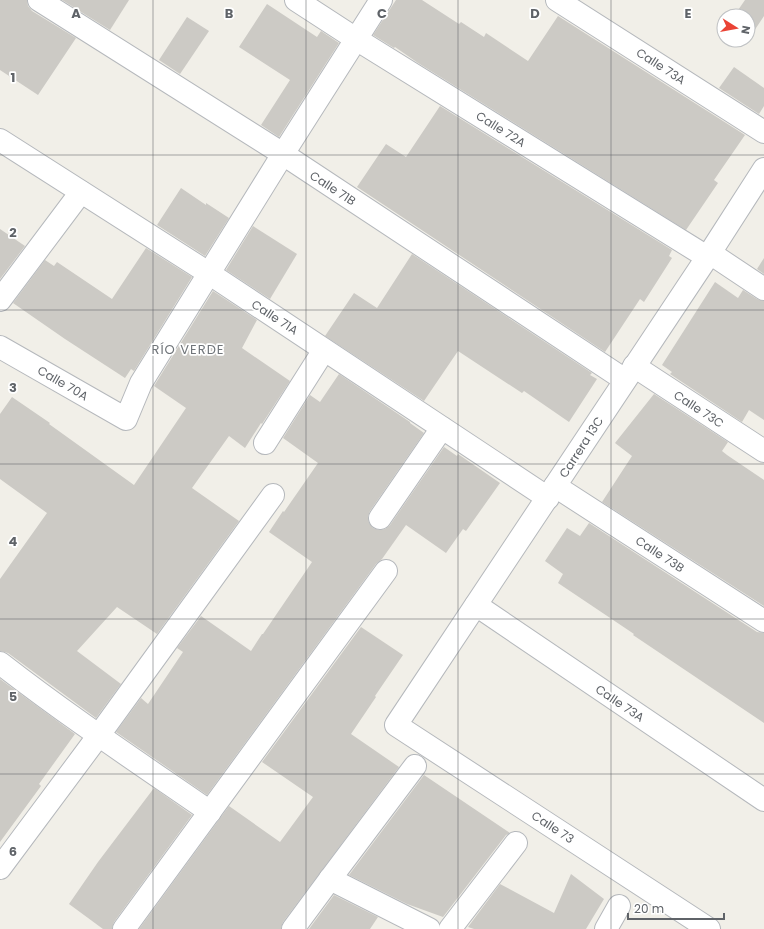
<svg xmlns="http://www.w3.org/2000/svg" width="764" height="929" font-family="Poppins,sans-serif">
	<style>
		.building { fill: #cccac5 }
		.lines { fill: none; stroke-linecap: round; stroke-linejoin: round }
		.minor-casing { stroke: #b5b8bc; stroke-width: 24 }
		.minor { stroke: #fff; stroke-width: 22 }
		.grid { fill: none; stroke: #5f6368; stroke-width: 1; stroke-opacity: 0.55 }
		.labels { text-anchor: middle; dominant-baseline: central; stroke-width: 3.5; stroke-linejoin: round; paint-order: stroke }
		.street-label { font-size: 12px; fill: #5f6368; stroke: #fff }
		.neighbourhood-label { font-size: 13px; letter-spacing: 1px; fill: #70757a; stroke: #fff }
		.grid-label { font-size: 13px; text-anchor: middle; font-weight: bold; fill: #5f6368; stroke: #fff; stroke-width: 3.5; stroke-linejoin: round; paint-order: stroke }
	</style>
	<rect width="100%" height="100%" fill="#f1efe8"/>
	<!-- building -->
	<g class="building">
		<polygon points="0,0 27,0 28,6 32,11 76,38 38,95 0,70"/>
		<polygon points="62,0 129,0 110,30"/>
		<polygon points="396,0 422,0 459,24 461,22 484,37 486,33 528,61 558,16 745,135 714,180 718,183 686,230 418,63 395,47 394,48 373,35"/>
		<polygon points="745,0 764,0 764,16 748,40 748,16 734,16"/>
		<polygon points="267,4 317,37 321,31 339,43 279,137 261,125 290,80 239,47"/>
		<polygon points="187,17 209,31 180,74 159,60"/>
		<polygon points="734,67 764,88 764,106 759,114 719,88"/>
		<polygon points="440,106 672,250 669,256 672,258 644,302 640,299 605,352 357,187 386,144 406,157"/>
		<polygon points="181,188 206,205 206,203 229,218 205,256 157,225"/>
		<polygon points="253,226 297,254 270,299 226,270"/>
		<polygon points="0,229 25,246 0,279"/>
		<polygon points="146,248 192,277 134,371 131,369 125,378 65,339 13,303 45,260 54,266 57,262 112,299"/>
		<polygon points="412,254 592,373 590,375 597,379 569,422 524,391 522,393 458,351 424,401 325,336 354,293 377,308"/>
		<polygon points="764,258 764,274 757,269"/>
		<polygon points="715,282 738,298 743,290 757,299 764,301 764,420 749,410 742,422 670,374 672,372 662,365"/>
		<polygon points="213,291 257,320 242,348 290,381 262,424 261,423 245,448 229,436 192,488 239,521 157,634 117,607 77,651 121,684 96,718 8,653 0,651 0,579 47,513 0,479 0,414 12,397 50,423 49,424 134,485 186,408 154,386"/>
		<polygon points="339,374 410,422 410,423 424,433 370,511 368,517 369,523 373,528 379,530 385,529 390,525 444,447 457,456 458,454 500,483 466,531 463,529 446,553 406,525 382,559 376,564 207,795 116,732 141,698 148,704 183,652 177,648 201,616 251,651 262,634 263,634 312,562 269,532 283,511 284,512 318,463 283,438 310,395 320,402"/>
		<polygon points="654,394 728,442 722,451 727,455 764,480 764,606 602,502 632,456 615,443"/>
		<polygon points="589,523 757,632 764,633 764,723 633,635 634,634 558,583 563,574 545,561 567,528 580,536"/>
		<polygon points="361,627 403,655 375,696 376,697 351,734 399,767 283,922 281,929 139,929 229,806 280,842 313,797 262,762"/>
		<polygon points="0,679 75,734 39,784 41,786 0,842"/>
		<polygon points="424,775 510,833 506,835 443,917 407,904 349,875"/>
		<polygon points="154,788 192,815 114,922 112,929 103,929 69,904 98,862"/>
		<polygon points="571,874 604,899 586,929 474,929 468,927 500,884 554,913"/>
		<polygon points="334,895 378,917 370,929 309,929"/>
	</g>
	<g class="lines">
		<defs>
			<g id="minor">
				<polyline points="39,0 283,154 625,380"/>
				<polyline points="296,0 356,39 707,257"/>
				<polyline points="557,0 764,132"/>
				<polyline points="0,140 210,274 548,498"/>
				<polyline points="710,253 764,289"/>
				<polyline points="0,300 81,192"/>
				<polyline points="0,347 126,419 141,383 283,154 381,0"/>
				<polyline points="634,366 764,451"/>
				<polyline points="265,443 324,350"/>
				<polyline points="555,486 764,621"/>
				<polyline points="380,518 442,428"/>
				<polyline points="476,605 764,800"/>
				<path d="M 0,663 C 68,716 139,763 210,812"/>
				<polyline points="0,868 99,735 273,495"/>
				<polyline points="330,879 429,929"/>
				<polyline points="124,929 386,571"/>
				<polyline points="293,929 330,879 415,766"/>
				<polyline points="450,929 516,843"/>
				<polyline points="606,929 619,906"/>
				<polyline points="709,929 396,725 710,253 764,169"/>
			</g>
		</defs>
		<!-- minor casing -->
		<use href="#minor" class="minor-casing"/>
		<!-- minor -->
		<use href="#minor" class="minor"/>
	</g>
	<!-- grid -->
	<path class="grid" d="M 153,0 L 153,929M 306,0 L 306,929M 458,0 L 458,929M 611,0 L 611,929M 0,155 L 764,155M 0,310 L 764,310M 0,464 L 764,464M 0,619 L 764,619M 0,774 L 764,774"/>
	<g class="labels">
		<!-- street labels -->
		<g class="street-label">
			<text transform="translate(661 66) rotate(33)">Calle 73A</text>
			<text transform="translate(501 129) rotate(32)">Calle 72A</text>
			<text transform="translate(333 188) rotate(33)">Calle 71B</text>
			<text transform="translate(275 317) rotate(33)">Calle 71A</text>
			<text transform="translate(63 383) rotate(30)">Calle 70A</text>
			<text transform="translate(699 409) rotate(33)">Calle 73C</text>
			<text transform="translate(581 447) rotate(-57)">Carrera 13C</text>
			<text transform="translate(660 554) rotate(33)">Calle 73B</text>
			<text transform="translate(620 703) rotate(34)">Calle 73A</text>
			<text transform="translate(553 827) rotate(33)">Calle 73</text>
		</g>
		<!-- neighbourhood labels -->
		<g class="neighbourhood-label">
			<text x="188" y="349">RÍO VERDE</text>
		</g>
	</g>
	<g class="grid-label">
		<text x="76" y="18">A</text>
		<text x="229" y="18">B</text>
		<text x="382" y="18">C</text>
		<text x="535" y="18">D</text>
		<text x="688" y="18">E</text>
		<text x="13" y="82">1</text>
		<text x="13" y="237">2</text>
		<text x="13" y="392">3</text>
		<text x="13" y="546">4</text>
		<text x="13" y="701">5</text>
		<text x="13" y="856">6</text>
	</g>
	<!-- north arrow -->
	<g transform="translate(736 28) rotate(101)"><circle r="19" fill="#ffffff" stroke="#bfc1c3"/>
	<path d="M0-3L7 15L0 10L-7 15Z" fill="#ea4335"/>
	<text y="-6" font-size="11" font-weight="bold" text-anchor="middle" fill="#5f6368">N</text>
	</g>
	<!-- scale -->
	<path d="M628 913v6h96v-6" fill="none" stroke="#5f6368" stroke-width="2"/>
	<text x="634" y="913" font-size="12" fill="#5f6368" stroke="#ffffff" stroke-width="3" paint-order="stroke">20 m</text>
</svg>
